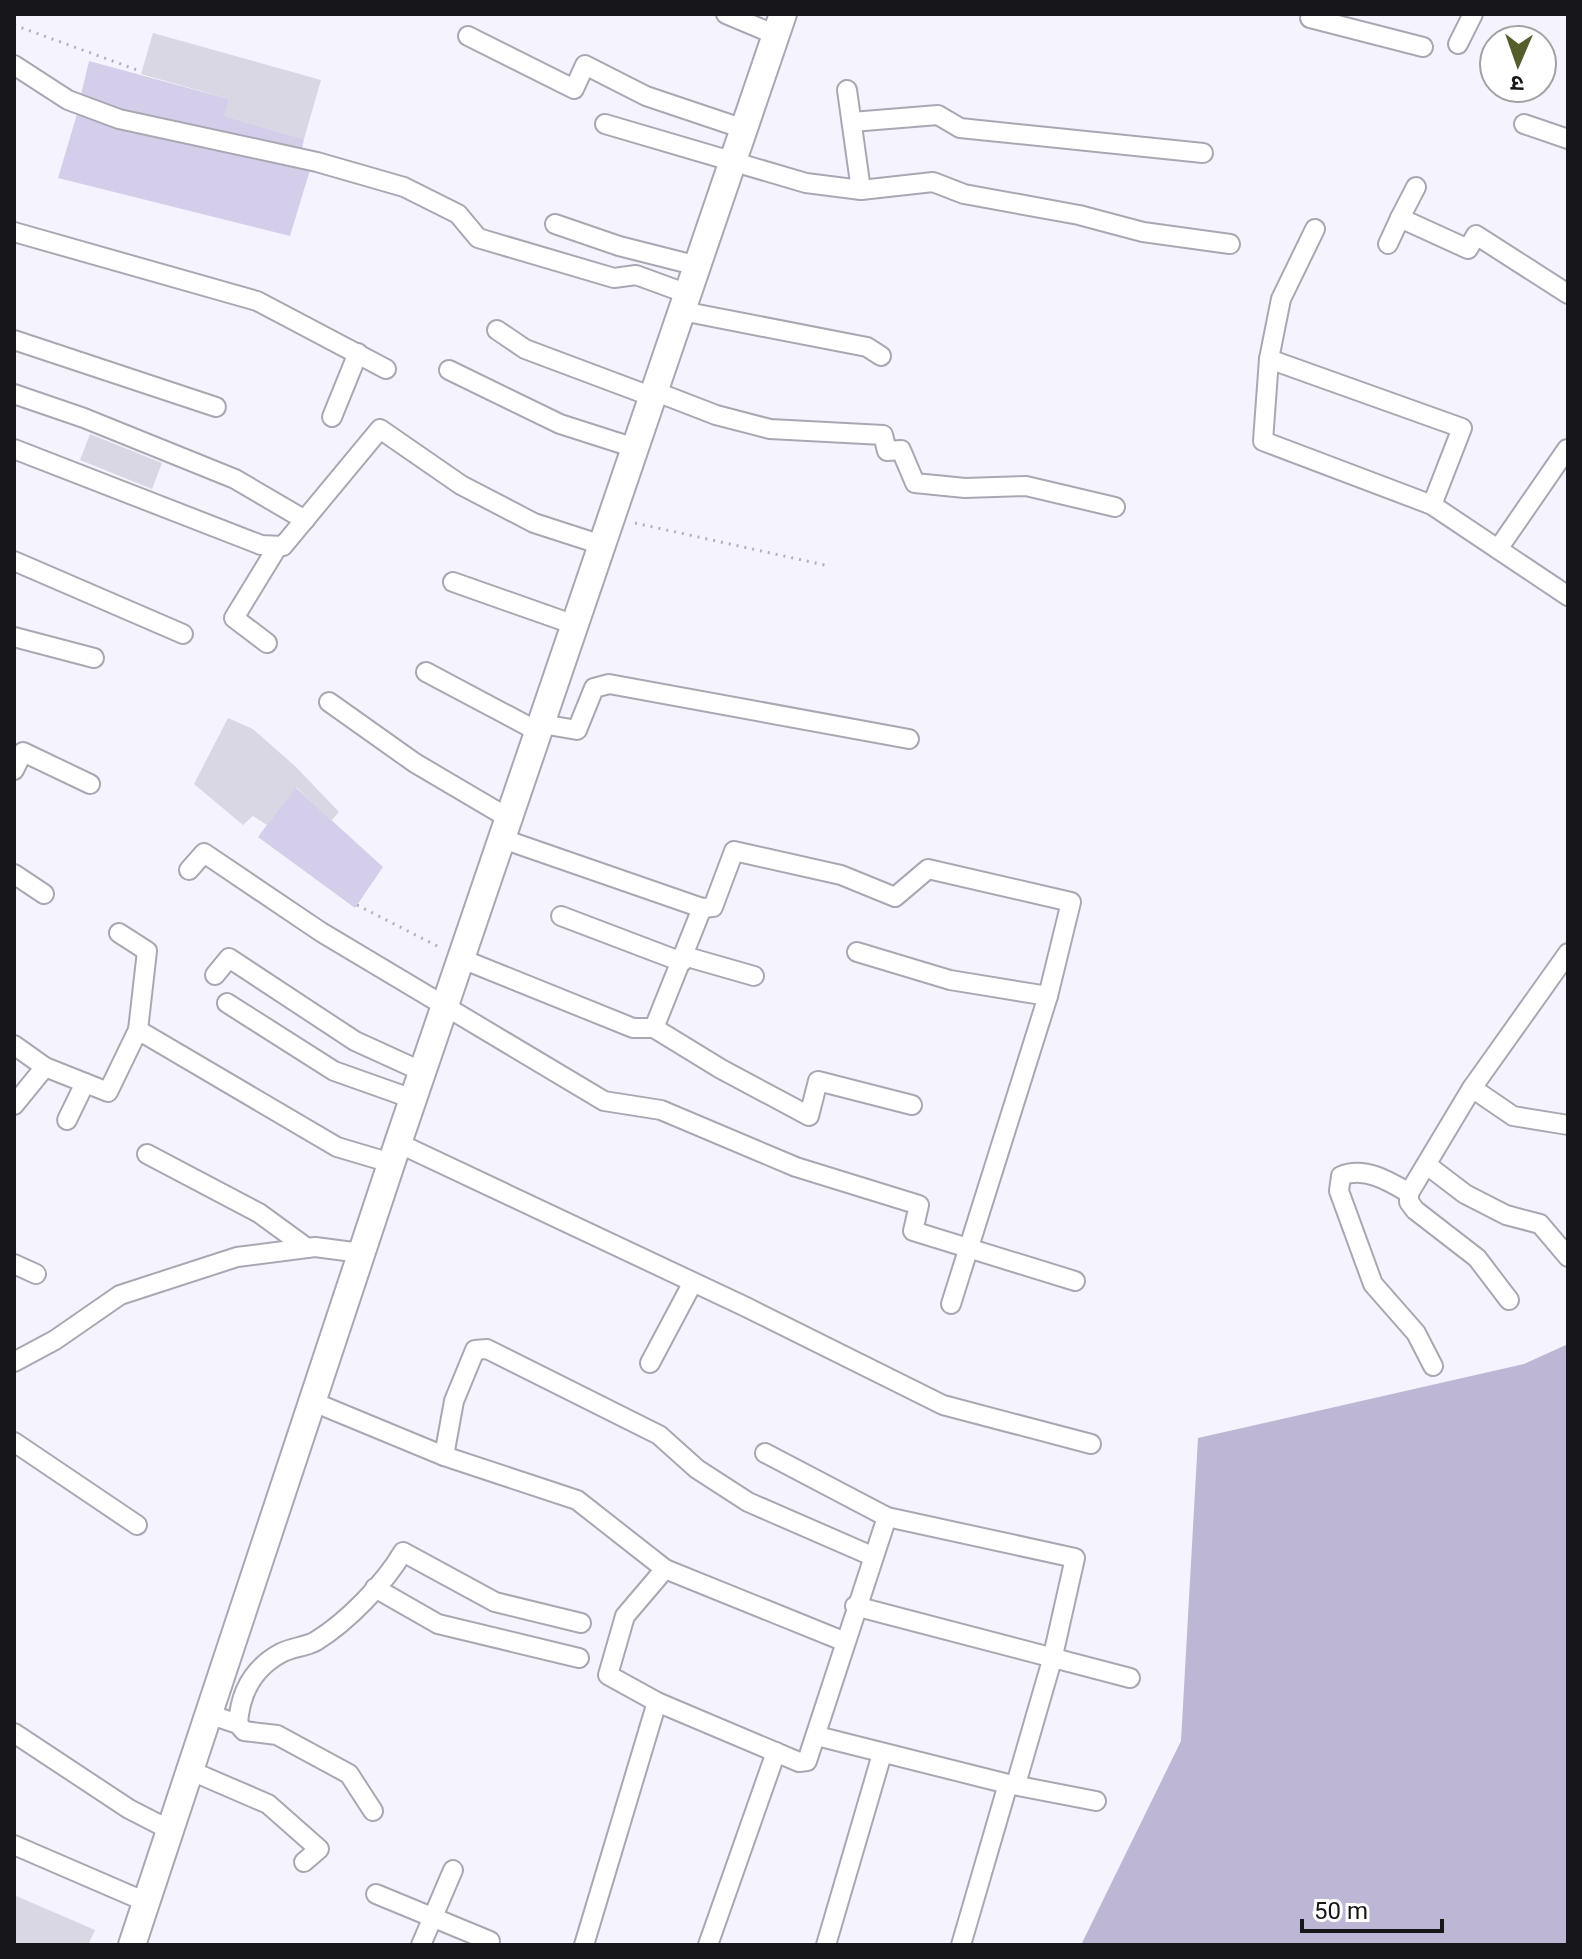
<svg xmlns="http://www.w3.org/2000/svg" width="1582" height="1959" font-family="Roboto,'Noto Sans Devanagari',sans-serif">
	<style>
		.green { fill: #d5ceeb }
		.forest { fill: #beb6d5 }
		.building { fill: #d9d7e3 }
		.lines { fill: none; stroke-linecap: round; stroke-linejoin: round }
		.minor-casing { stroke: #aaa7b3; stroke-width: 22 }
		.secondary-casing { stroke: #aaa7b3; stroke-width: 30 }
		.path { stroke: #b2b0b9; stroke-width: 3; stroke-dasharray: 2 6; stroke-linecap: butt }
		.minor { stroke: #fff; stroke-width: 18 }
		.secondary { stroke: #fff; stroke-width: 26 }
	</style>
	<rect width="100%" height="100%" fill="#f5f3fd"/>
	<!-- green -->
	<g class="green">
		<polygon points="89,61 229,99 225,116 304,139 301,154 126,114 80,99"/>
		<polygon points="77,114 97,122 310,170 290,236 58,178"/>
		<polygon points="295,787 383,867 355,908 258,837"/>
	</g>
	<!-- forest -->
	<polygon class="forest" points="1568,1344 1568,1945 1081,1945 1181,1741 1198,1438 1524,1364"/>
	<!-- building -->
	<g class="building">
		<polygon points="153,33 321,80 304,139 224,116 229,99 141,74"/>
		<polygon points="90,434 162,463 152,489 80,460"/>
		<polygon points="228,718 253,729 296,767 339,812 331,821 296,787 267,825 253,816 243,825 194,784"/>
		<polygon points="14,1895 95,1930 88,1945 14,1945"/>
	</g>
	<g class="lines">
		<defs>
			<g id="minor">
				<polyline points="726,14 776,35"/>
				<polyline points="1311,14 1310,18 1423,47"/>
				<polyline points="468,36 574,89 585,65 646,96 744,129"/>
				<polyline points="1458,44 1473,14"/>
				<polyline points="14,65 68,100 119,119 317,162 404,187 458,214 478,238 614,278 636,275 688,294"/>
				<polyline points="847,90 861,190"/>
				<polyline points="852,122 938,115 960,128 1203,153"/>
				<polyline points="605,124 806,183 861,190 933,182 964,194 1079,215 1143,232 1230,244"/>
				<polyline points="1524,124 1568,139"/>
				<polyline points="1416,187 1400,218 1468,249 1476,235 1568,294"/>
				<polyline points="555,224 619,246 698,266"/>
				<polyline points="1315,229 1281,299 1269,359 1263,441 1432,505 1568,596"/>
				<polyline points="14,232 257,301 386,369"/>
				<polyline points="1388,244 1400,218"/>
				<polyline points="682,311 867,347 881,356"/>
				<polyline points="497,330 525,349 653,397"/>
				<polyline points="14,340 216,407"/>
				<polyline points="1269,359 1462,428 1432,505"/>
				<polyline points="449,370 560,424 635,448"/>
				<polyline points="654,391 716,415 770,429 883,435 887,451 901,450 915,483 965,488 1026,486 1115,507"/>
				<polyline points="14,394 84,418 235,479 305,520"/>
				<polyline points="332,417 358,353"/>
				<polyline points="14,449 261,545 283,546 380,429 461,485 534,523 602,545"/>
				<polyline points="1498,549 1567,449"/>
				<polyline points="14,561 183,634"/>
				<polyline points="453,582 575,625"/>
				<polyline points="14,637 94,658"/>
				<polyline points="267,643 234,618 278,546"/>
				<polyline points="426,672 539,732"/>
				<polyline points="329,702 415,763 510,819"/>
				<polyline points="542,724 577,730 594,688 609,684 909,739"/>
				<polyline points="14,770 23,752 90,784"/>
				<polyline points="503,839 702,908 713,907 734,851 841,875 895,897 928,869 1071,902 1048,996 951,1304"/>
				<polyline points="189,870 204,853 321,932 604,1101 661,1110 796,1167 919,1205 913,1231 1075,1281"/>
				<polyline points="14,874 44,894"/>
				<polyline points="561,916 682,962"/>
				<polyline points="119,933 147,951 138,1030"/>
				<polyline points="857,952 950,980 1048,996"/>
				<polyline points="684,956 754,976"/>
				<polyline points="462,959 633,1028 654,1028 721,1069 809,1116 818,1081 912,1105"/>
				<polyline points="215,975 229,958 355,1041 423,1072"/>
				<polyline points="227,1003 334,1071 413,1099"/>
				<polyline points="654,1028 702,908"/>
				<polyline points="14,1045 45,1067 108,1092 138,1030 337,1147 391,1163"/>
				<polyline points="1472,1088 1513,1116 1568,1125"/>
				<polyline points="14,1105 45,1067"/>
				<polyline points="67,1120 85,1083"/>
				<polyline points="398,1143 746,1307 943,1405 1091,1444"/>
				<polyline points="147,1154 259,1213 307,1248"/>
				<polyline points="1427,1165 1465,1194 1506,1215 1540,1224 1568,1257"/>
				<path d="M 1409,1193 C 1389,1181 1364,1166 1341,1176 L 1339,1191 L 1373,1284 L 1416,1333 L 1433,1366"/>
				<polyline points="14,1264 36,1274"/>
				<polyline points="1509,1300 1477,1258 1415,1210 1409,1202 1409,1193 1472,1088 1568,953"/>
				<polyline points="14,1362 55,1340 120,1295 237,1257 315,1247 361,1253"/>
				<polyline points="650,1363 692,1284"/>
				<polyline points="311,1401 444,1456 577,1500 665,1569 843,1641"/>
				<polyline points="14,1442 137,1525"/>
				<polyline points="765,1453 887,1517 1075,1558 1052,1660 1016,1784"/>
				<polyline points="444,1456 454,1401 475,1350 487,1349 659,1435 697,1469 748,1502 872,1556"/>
				<polyline points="665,1569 625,1616 608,1675 657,1702 799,1762 807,1761 887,1517"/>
				<polyline points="375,1588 438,1624 579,1658"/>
				<polyline points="855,1606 1130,1678"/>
				<polyline points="208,1714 238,1724 244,1731 277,1735 349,1774 373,1811"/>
				<path d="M 238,1724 C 240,1693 253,1668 281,1653 C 292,1647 306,1647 316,1641 C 347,1622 385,1583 403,1552 L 495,1602 L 581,1623"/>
				<polyline points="14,1733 129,1809 170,1830"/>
				<polyline points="817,1736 1008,1784 1096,1801"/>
				<polyline points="189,1770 268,1804 319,1849 304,1862"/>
				<polyline points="14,1845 146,1902"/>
				<polyline points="376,1894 490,1941"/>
				<polyline points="421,1945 453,1870"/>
				<polyline points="584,1945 657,1702"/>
				<polyline points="708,1945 776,1752"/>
				<polyline points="826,1945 882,1754"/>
				<polyline points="961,1945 1008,1784"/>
			</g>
			<polyline id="secondary" points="132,1945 398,1143 783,14"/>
		</defs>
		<!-- minor casing -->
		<use href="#minor" class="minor-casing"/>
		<!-- secondary casing -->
		<use href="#secondary" class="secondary-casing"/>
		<!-- path -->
		<g class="path">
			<polyline points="14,25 140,71"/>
			<polyline points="635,523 829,566"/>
			<polyline points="357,905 441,948"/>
		</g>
		<!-- minor -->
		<use href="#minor" class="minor"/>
		<!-- secondary -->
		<use href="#secondary" class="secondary"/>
	</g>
	<!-- border -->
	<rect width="1582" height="1959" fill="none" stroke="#17161a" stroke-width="32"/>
	<!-- north arrow -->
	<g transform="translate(1518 64) rotate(182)"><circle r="38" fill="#ffffff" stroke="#a2a2a3" stroke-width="2"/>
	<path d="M0-6L14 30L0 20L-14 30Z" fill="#555d2c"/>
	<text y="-12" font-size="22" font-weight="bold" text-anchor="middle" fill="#17161a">उ</text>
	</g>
	<!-- scale -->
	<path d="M1302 1919v12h140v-12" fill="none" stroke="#17161a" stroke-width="4"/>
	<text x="1314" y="1919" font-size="24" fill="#17161a" stroke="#ffffff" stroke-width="6" paint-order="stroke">50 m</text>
</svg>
